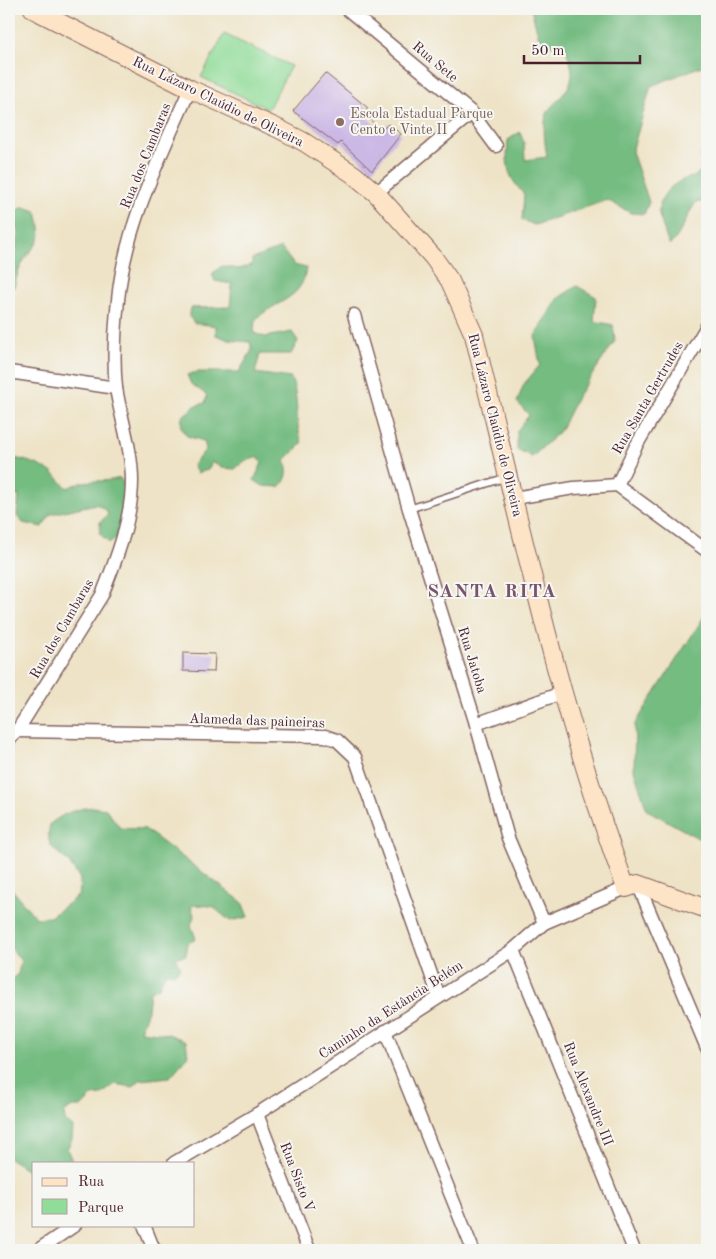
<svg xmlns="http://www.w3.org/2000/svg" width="716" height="1259" font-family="'Old Standard TT',serif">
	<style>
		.green { fill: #90dc99; stroke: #6d7e62 }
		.forest { fill: #74bc81; stroke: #5f6e56 }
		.building { fill: #ccb8e5 }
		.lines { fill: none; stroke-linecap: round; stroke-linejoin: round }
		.lane-casing { stroke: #836461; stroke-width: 9 }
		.street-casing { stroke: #836461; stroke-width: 15 }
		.secondary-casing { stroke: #836461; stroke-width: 20 }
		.lane { stroke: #fff; stroke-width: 6 }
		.street { stroke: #fff; stroke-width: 12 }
		.secondary { stroke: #fee4c6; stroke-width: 18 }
		.education-dot { fill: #8d6e63; stroke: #f6f6f2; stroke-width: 2 }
		.labels { text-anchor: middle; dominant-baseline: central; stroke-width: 4; stroke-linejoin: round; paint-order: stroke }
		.street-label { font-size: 14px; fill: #4a1f2b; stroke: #f6f6f2 }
		.education-label { font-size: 14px; fill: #785e54; stroke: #f6f6f2; text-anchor: start }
		.district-label { font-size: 19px; font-weight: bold; letter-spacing: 1px; fill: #78556c; stroke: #f6f6f2 }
	</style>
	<rect width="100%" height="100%" fill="#f6f6f2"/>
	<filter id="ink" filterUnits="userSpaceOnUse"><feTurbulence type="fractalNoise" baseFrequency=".02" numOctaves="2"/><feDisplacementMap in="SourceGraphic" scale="10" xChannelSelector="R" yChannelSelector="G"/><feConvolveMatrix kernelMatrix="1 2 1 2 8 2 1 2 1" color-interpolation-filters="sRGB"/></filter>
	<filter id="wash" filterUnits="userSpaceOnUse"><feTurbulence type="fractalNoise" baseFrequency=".0096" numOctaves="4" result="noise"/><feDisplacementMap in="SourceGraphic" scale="20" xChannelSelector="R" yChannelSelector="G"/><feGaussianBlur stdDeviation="1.12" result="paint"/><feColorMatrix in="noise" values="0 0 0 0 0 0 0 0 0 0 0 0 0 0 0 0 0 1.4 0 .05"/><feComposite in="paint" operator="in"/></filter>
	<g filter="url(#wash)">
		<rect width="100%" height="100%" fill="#eee3c6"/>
		<!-- green -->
		<polygon class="green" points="224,34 291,66 268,109 201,77"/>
		<!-- forest -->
		<g class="forest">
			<path d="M 531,9 L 707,9 L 707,64 L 651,86 L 632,152 L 649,202 L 644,214 L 631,213 L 607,200 L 535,225 L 522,220 L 524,194 C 506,175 506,165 508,140 L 520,132 L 524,143 L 525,160 L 547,157 C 545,142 542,128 547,114 C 549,108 555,103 559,99 C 578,79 573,68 564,45 L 541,45 Z"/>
			<path d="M 701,154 L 707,154 L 707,203 L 696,202 C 686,216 682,234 670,245 C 665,238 666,234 663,227 C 662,223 660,219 659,215 C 657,195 676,179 694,177 L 701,170 Z"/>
			<path d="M 24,207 L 36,211 C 49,245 31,243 20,268 C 17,274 16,281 14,287 L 9,289 L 9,248 L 16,249 L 18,229 L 9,224 L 13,212 Z"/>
			<path d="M 281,248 L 294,265 L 306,268 C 303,300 276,300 255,320 L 254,333 L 265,337 L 292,332 L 298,341 L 291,354 L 260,354 L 255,373 L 291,378 C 300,399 294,421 302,443 L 285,460 C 289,472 288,478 280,487 L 263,486 L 254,480 L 262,463 L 258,457 L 243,462 L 235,469 L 222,468 L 212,462 L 208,470 L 197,473 L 193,465 L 206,449 L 204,441 L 187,436 L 181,427 L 182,417 L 195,406 L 205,403 L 207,395 L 191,384 L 187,375 L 197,372 L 239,372 L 252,350 L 250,342 L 229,340 L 216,335 L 216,326 L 194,323 L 189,316 L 191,308 L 230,307 L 232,284 L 215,281 L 212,274 L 222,266 L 239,269 L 252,265 L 252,259 Z"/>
			<polygon points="577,286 596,297 594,321 613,325 615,341 577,397 560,431 532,457 517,449 517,431 529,415 517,402 524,384 540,365 535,336 557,299"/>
			<path d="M 10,458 C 21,458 42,465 51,472 C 57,476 60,482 68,488 C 85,477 102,484 120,478 L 127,488 L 116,539 L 109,543 L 100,534 L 100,522 L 108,515 L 106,510 L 96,504 L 51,514 L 42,527 L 23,523 L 17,516 L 19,495 L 9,498 Z"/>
			<polygon points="707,612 707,843 647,810 634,770 635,724"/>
			<path d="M 92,807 L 106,809 L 120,828 L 145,829 L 242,902 L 248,917 L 230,921 L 212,906 L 191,905 L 194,916 L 191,925 L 196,939 L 188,943 L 186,955 L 175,958 L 181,967 L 175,973 L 166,972 L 159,987 L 150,991 L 148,1010 L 140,1031 L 168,1034 L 186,1041 L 188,1056 L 170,1077 L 140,1080 L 133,1087 L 115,1084 L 101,1095 L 92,1096 L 81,1107 L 72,1107 L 64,1113 L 65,1121 L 73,1127 L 72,1139 L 67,1149 L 73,1163 L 34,1163 L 34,1174 L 9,1158 L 9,981 L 18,974 L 21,961 L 9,945 L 9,886 L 36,918 L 50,917 L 79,895 L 80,879 C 77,874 73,868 69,863 C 54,847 45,849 50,824 C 64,813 75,809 92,807 Z"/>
		</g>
		<g id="blocks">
			<!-- building -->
			<g class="building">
				<polygon points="325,73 368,108 363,114 382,130 388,124 401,134 372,171 341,142 338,145 293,111"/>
				<polygon points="183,653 215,654 214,672 183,671"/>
			</g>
		</g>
	</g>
	<g filter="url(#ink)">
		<use href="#blocks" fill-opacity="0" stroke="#836461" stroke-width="1"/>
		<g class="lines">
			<defs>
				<polyline id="lane" points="409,509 507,477"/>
				<g id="street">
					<polyline points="347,9 471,112 496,146"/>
					<polyline points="376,193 472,113"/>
					<polyline points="354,315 409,509 476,724 508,838 544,923"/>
					<polyline points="9,372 116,388"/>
					<polyline points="617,485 636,446 707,326"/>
					<polyline points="617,485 707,551"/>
					<polyline points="514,498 574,488 617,485"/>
					<polyline points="476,724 564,692"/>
					<polyline points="17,731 325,736 337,740 355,757 439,997"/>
					<path d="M 9,740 L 17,731 L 102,595 C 116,560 132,519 132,481 C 132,449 121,419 116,388 C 113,360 115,328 118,300 C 125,226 160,157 190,89"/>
					<polyline points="638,884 707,1048"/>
					<polyline points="513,950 634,1250"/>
					<polyline points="385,1031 473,1250"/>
					<polyline points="257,1114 309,1250"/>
					<polyline points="174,1163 257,1114 513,950 544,923 626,888"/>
					<polyline points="144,1225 154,1250"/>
					<polyline points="38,1250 75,1225"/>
				</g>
				<path id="secondary" d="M 33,9 L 190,89 L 279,129 L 304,142 L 353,174 L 376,193 L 433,257 L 450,281 L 474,335 C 519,520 559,709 626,888 L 638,884 L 707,909"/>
			</defs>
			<!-- lane casing -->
			<use href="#lane" class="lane-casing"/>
			<!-- street casing -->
			<use href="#street" class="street-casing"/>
			<!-- secondary casing -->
			<use href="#secondary" class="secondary-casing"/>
			<!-- lane -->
			<use href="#lane" class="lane"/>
			<!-- street -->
			<use href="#street" class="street"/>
			<!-- secondary -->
			<use href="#secondary" class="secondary"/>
		</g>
	</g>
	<!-- markers -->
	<circle class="education-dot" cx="340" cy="122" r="5"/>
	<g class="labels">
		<!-- street labels -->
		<g class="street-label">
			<text transform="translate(435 62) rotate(40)">Rua Sete</text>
			<text transform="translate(218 102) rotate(26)">Rua Lázaro Claúdio de Oliveira</text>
			<text transform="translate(146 156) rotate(-68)">Rua dos Cambaras</text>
			<text transform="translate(648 398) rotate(-60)">Rua Santa Gertrudes</text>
			<text transform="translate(495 425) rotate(76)">Rua Lázaro Claúdio de Oliveira</text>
			<text transform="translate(62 629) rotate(-60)">Rua dos Cambaras</text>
			<text transform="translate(472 660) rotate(73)">Rua Jatoba</text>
			<text transform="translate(257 721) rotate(2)">Alameda das paineiras</text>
			<text transform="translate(391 1010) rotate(-33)">Caminho da Estância Belém</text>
			<text transform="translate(588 1094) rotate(68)">Rua Alexandre III</text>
			<text transform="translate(297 1177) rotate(69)">Rua Sisto V</text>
		</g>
		<!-- education labels -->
		<g class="education-label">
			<text x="350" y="114">Escola Estadual Parque<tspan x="350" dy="16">Cento e Vinte II</tspan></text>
		</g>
		<!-- district labels -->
		<g class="district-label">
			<text x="492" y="592">SANTA RITA</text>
		</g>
	</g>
	<!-- margin -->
	<rect width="716" height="1259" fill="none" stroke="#f6f6f2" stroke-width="30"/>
	<!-- legend -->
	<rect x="32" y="1162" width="162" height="65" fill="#f6f6f2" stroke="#b1a0a2"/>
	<rect x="42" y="1178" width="25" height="8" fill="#fee4c6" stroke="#b1a0a2"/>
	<text x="78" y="1186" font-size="15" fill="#4a1f2b">Rua</text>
	<rect x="42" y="1199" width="25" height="15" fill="#90dc99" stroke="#b1a0a2"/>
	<text x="78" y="1212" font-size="15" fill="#4a1f2b">Parque</text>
	<!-- scale -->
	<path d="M524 55v8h116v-8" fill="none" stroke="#4a1f2b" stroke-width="2.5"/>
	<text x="531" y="55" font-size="15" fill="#4a1f2b" stroke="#f6f6f2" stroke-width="4" paint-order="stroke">50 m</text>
</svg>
